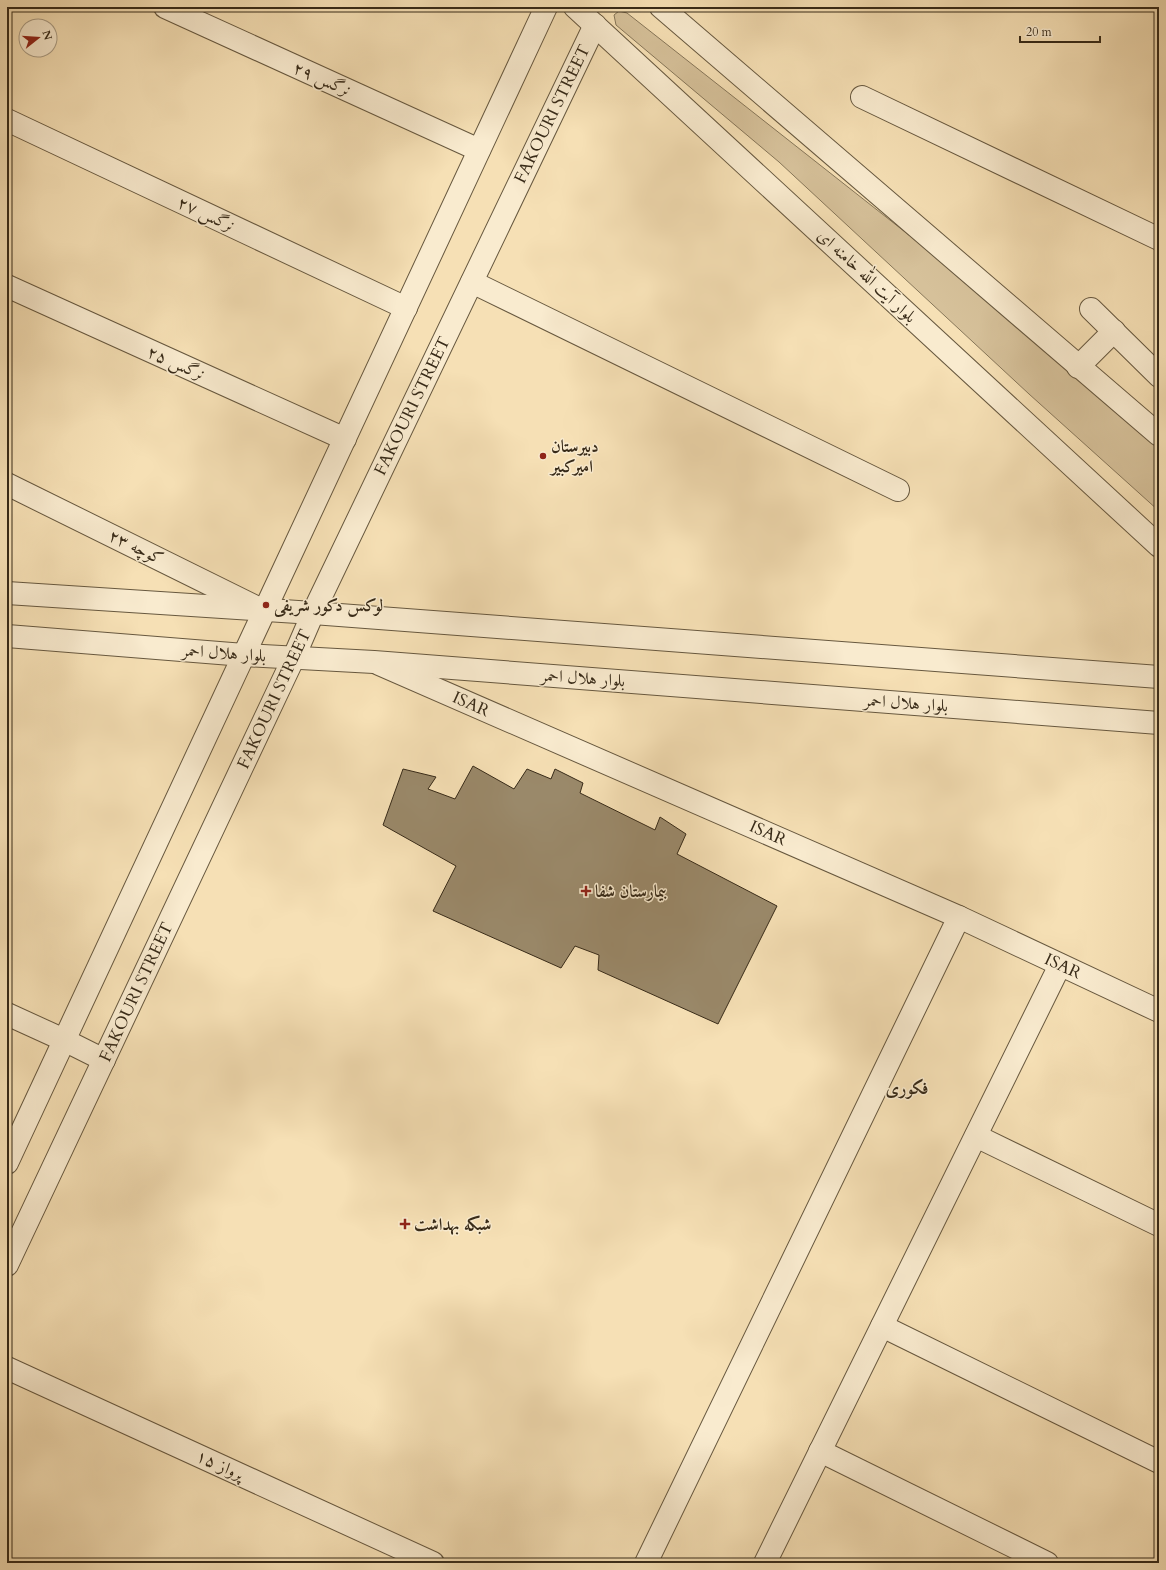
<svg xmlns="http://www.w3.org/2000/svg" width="1166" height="1570" font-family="Cardo,Amiri,serif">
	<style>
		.green { fill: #d6c19a; stroke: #867659 }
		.building { fill: #9a896a; stroke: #372a18 }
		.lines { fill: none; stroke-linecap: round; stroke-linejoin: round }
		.minor-casing { stroke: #67583f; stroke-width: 24 }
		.tertiary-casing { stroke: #67583f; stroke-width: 24 }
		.minor { stroke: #f9ebcf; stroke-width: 22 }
		.tertiary { stroke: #f9ebcf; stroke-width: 22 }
		.poi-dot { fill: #8f2418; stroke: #f9ebcf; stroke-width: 1.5 }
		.labels { text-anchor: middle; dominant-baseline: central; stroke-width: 3; stroke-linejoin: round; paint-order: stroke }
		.street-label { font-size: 17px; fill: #372a18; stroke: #f9ebcf }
		.poi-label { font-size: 17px; font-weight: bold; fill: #372a18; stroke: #f9ebcf; text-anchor: start }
		.neighbourhood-label { font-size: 18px; font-weight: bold; fill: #372a18; stroke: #f9ebcf }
	</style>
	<rect width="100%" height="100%" fill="#f6e0b5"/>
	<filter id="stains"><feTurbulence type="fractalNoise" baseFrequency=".005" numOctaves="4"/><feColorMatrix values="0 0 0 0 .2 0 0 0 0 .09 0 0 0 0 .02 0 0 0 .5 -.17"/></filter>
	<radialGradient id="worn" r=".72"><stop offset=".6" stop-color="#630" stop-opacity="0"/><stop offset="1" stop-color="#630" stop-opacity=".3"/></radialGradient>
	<!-- green -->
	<polygon class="green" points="619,11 627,13 933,254 1159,442 1159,511 1029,394 779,162 616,25 614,15"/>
	<!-- building -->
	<polygon class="building" points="473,766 514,789 527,769 551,779 555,769 583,783 580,793 655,830 660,817 686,834 677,854 777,906 718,1024 598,970 599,955 575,946 561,968 433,911 456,866 383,825 403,769 436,777 428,789 455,799"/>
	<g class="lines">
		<defs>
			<g id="minor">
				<polyline points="165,7 479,150"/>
				<polyline points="862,97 1159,239"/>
				<polyline points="7,120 406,308"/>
				<polyline points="472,282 898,490"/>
				<polyline points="7,286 345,439"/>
				<polyline points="1091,309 1159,376"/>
				<polyline points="1078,367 1114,331"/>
				<polyline points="7,484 264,611"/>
				<polyline points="379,664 959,917 1159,1011"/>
				<polyline points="7,1014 64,1040"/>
				<polyline points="976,1136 1159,1225"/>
				<polyline points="882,1326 1159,1462"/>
				<polyline points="7,1368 433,1563"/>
				<polyline points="820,1451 1047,1563"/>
				<polyline points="646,1563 959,917"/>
				<polyline points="765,1563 1060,965"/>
			</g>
			<g id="tertiary">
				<polyline points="575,7 1159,546"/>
				<polyline points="661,7 1159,435"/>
				<polyline points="7,593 313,613 1159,677"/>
				<polyline points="7,636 244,655 374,662 1159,723"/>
				<polyline points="64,1040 104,1060"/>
				<polyline points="7,1163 546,7"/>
				<polyline points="7,1265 294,657 313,613 595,25"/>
			</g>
		</defs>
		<!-- minor casing -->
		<use href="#minor" class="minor-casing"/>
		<!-- tertiary casing -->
		<use href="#tertiary" class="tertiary-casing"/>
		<!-- minor -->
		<use href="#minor" class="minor"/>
		<!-- tertiary -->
		<use href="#tertiary" class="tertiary"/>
	</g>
	<!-- markers -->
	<g class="poi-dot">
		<circle cx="543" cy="456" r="4"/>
		<circle cx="266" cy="605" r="4"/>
		<path d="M584 885h4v4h4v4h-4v4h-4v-4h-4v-4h4z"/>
		<path d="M403 1218h4v4h4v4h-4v4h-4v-4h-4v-4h4z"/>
	</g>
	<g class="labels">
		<!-- street labels -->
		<g class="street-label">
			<text transform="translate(322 79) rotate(24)">نرگس ۲۹</text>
			<text transform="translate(552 114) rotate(-64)">FAKOURI STREET</text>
			<text transform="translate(206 214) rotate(25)">نرگس ۲۷</text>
			<text transform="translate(867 276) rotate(43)">بلوار آیت الله خامنه ای</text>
			<text transform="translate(176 363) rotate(24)">نرگس ۲۵</text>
			<text transform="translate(412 406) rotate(-64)">FAKOURI STREET</text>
			<text transform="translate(136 547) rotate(26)">کوچه ۲۳</text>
			<text transform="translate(224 653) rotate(4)">بلوار هلال احمر</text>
			<text transform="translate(583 678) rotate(4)">بلوار هلال احمر</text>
			<text transform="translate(274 699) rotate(-65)">FAKOURI STREET</text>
			<text transform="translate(906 703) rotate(4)">بلوار هلال احمر</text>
			<text transform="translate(471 704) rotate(24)">ISAR</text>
			<text transform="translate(768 833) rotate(24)">ISAR</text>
			<text transform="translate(1063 966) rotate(25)">ISAR</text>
			<text transform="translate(136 992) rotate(-65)">FAKOURI STREET</text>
			<text transform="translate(220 1465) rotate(25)">پرواز ۱۵</text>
		</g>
		<!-- poi labels -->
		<g class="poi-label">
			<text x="551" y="446">دبیرستان<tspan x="551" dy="20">امیرکبیر</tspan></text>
			<text x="274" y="605">لوکس دکور شریفی</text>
			<text x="595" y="891">بیمارستان شفا</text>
			<text x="414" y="1224">شبکه بهداشت</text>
		</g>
		<!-- neighbourhood labels -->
		<g class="neighbourhood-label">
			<text x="907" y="1088">فکوری</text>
		</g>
	</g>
	<!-- margin -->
	<rect width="1166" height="1570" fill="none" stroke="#f6e0b5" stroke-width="24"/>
	<rect x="8" y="8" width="1150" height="1554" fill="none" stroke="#372a18" stroke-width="2"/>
	<rect x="12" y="12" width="1142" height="1546" fill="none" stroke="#372a18"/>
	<!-- north arrow -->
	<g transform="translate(38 38) rotate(73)"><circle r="19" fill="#f9ebcf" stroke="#ab9e86"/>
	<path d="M0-3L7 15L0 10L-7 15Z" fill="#8f2418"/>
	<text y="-6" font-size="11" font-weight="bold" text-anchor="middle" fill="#372a18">N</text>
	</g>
	<!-- scale -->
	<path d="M1020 36v6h80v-6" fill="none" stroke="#372a18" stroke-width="2"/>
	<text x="1026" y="36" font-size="12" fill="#372a18" stroke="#f9ebcf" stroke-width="3" paint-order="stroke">20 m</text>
	<rect width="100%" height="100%" filter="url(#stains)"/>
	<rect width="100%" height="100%" fill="url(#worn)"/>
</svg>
